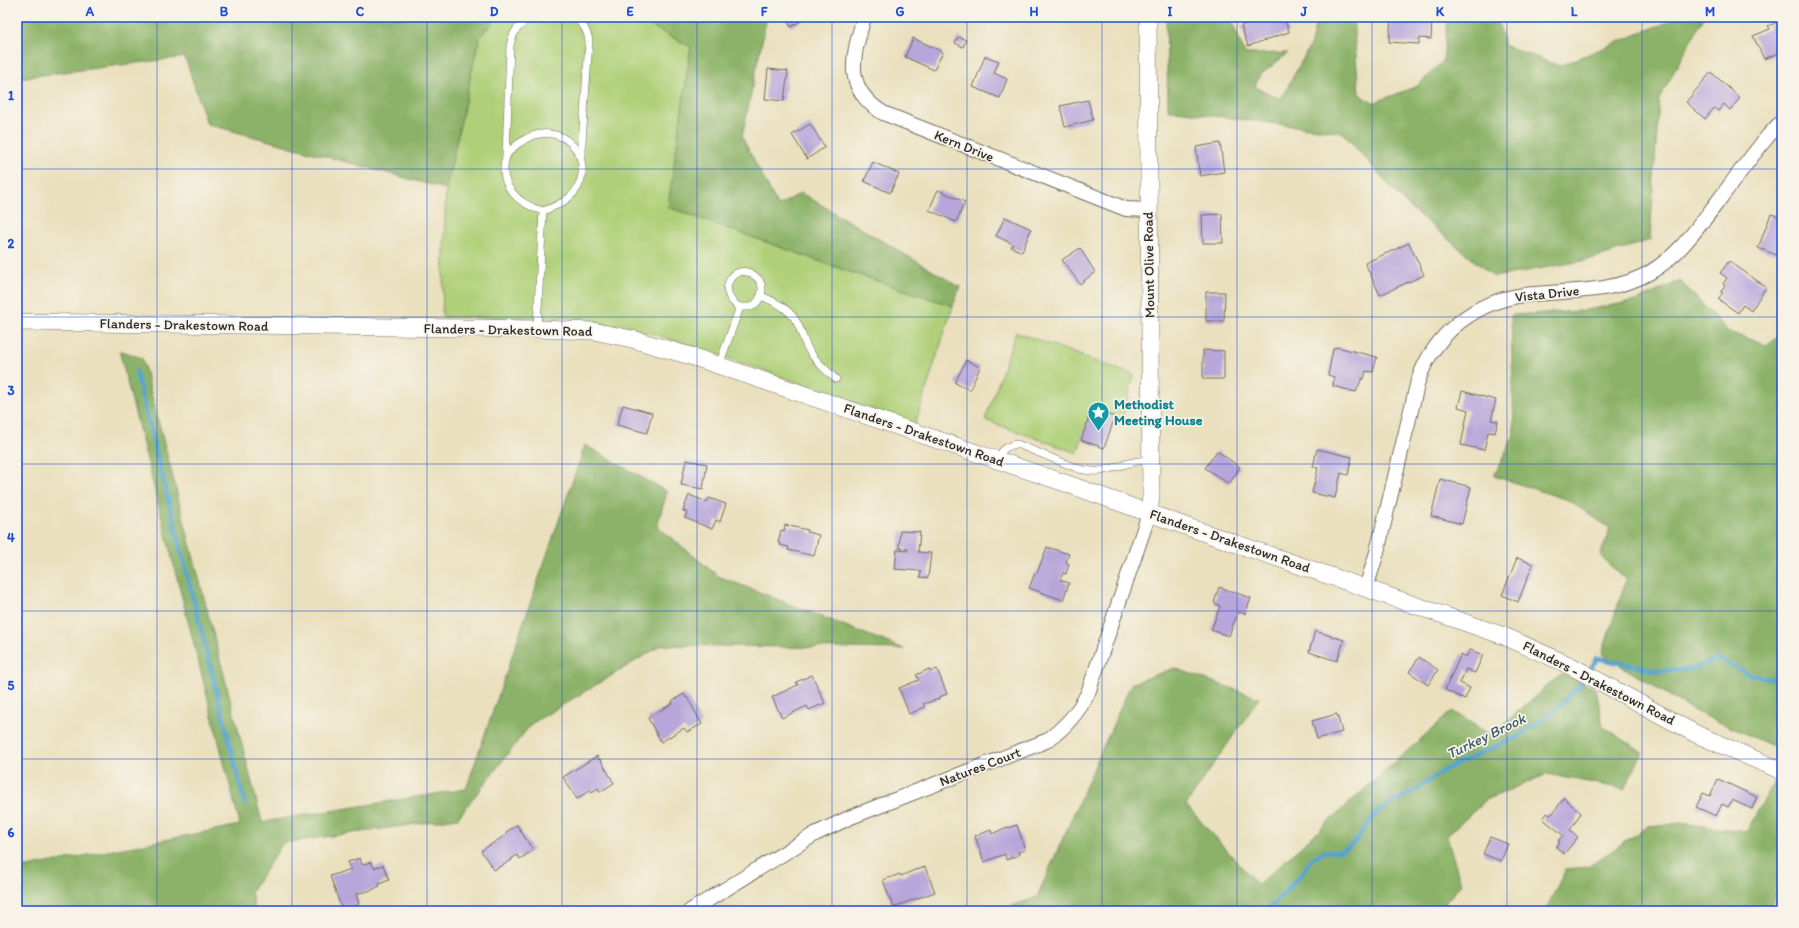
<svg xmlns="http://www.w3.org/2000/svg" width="1799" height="928" font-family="Itim,sans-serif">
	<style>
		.green { fill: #afd078; stroke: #6d7e52 }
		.forest { fill: #8bb268; stroke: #5b6e4a }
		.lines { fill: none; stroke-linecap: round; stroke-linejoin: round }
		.stream { stroke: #55a4ce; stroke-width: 4.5 }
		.building { fill: #b6a6da }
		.service-casing { stroke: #6e6a5e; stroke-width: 8 }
		.minor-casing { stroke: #6e6a5e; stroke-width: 16 }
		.tertiary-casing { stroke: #6e6a5e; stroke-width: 18 }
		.service { stroke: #fff; stroke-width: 7 }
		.minor { stroke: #fff; stroke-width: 14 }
		.tertiary { stroke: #fff; stroke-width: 17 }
		.grid { fill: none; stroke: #1d4ed8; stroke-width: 1; stroke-opacity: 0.55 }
		.labels { text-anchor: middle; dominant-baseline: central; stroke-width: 3.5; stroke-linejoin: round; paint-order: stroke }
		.street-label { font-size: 14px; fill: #2b2b2b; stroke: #f7f3e8 }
		.culture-label { font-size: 14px; font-weight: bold; fill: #0d838f; stroke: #f7f3e8; text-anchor: start }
		.water-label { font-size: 15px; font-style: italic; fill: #3c5b6c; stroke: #f7f3e8 }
		.neatline { fill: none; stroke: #1d4ed8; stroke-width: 1.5 }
		.grid-label { font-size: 13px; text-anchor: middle; font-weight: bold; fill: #1d4ed8 }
	</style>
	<rect width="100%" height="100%" fill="#f7f3e8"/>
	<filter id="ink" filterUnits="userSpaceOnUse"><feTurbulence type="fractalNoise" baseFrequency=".025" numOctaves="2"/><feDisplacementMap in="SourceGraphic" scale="8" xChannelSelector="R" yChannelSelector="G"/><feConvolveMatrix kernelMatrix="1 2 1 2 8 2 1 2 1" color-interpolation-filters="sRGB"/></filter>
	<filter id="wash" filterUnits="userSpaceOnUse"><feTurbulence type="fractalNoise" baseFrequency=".012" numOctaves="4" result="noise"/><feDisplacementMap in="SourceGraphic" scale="16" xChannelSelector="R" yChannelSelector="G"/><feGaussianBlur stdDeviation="0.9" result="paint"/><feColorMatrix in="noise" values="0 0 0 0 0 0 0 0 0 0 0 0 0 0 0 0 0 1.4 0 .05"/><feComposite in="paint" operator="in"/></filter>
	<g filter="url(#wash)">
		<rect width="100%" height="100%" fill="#eae0be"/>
		<!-- green -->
		<g class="green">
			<polygon points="497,17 634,17 691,47 668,207 847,271 953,306 915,424 720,355 655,334 568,318 442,317 446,189 479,38"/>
			<polygon points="1016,332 1134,375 1122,420 1092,409 1077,453 985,420"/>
		</g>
		<!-- forest -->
		<g class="forest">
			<polygon points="17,17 497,17 479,38 446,189 207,124 185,57 17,78"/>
			<polygon points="634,17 767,17 742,137 778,206 801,193 960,287 953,306 847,271 668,207 691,47"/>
			<polygon points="1166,17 1230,17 1245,54 1288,53 1259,76 1255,87 1281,99 1311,44 1317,17 1353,17 1359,94 1373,103 1417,86 1443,61 1448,17 1497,17 1504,45 1559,66 1680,17 1704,17 1659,99 1650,240 1588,260 1494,277 1407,205 1342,132 1168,110"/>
			<polygon points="1680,281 1729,332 1766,345 1782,334 1782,750 1694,711 1602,654 1626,580 1600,556 1610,528 1568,500 1494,476 1514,435 1511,315 1581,311 1636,301"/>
			<polygon points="119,350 142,358 262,822 466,789 585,445 667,492 657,526 718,576 904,649 662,645 531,724 458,818 283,843 251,892 255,911 17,911 17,869 240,825"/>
			<polygon points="1174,668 1259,698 1186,805 1258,885 1452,711 1491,735 1561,674 1596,689 1603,727 1643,752 1624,789 1547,774 1486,800 1447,836 1461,884 1443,906 1441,911 998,911 1037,897 1131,684"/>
			<polygon points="1775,781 1782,784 1782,882 1769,911 1545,911 1566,869 1588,867 1648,826 1681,823 1746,832"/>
		</g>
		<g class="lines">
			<!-- stream -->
			<g class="stream">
				<polyline points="136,372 245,804"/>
				<polyline points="1265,911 1275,903 1304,871 1310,860 1323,852 1340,851 1349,847 1357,840 1362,831 1377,813 1391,803 1416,790 1446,769 1519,736 1551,714 1581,684 1597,658 1660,671 1692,669 1718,659 1750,675 1782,680"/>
			</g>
		</g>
		<g id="blocks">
			<!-- building -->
			<g class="building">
				<polygon points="785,17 807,17 791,27"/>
				<polygon points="1259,17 1284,17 1289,32 1248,46 1241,26 1260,19"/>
				<polygon points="1391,17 1432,17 1431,39 1419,38 1419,44 1389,42"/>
				<polygon points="1782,20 1782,55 1781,56 1779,53 1764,59 1753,36 1770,29 1768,26"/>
				<polygon points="958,37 966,40 963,47 955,43"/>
				<polygon points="913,38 943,52 934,70 905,57"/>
				<polygon points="985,56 999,61 994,73 1007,79 1000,98 973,87"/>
				<polygon points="768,69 788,71 784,101 765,99"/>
				<polygon points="1711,72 1740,98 1730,110 1724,104 1718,111 1714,108 1705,119 1686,102"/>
				<polygon points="1088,100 1093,120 1065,127 1060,106"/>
				<polygon points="810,124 825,147 807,159 792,135"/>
				<polygon points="1220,143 1224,172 1200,176 1196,147"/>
				<polygon points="873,162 899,174 890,193 864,181"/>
				<polygon points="938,190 965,202 956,222 929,210"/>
				<polygon points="1222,214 1223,243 1203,243 1202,215"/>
				<polygon points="1771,214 1782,218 1782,257 1758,248"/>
				<polygon points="1005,217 1031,229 1022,252 1011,247 1013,244 996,236"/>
				<polygon points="1409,243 1424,275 1380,295 1365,263"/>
				<polygon points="1080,248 1095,272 1080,284 1062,260"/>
				<polygon points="1729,261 1766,287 1751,311 1743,305 1738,313 1718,299 1723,293 1721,292 1725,286 1723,284 1727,278 1720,273"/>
				<polygon points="1206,292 1225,292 1224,321 1206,321"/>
				<polygon points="1337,347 1377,357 1373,372 1366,371 1364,379 1362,378 1356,392 1333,386 1334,377 1328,375 1333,349"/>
				<polygon points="1203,350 1224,351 1224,379 1203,379"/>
				<polygon points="966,360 980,367 970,390 955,383"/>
				<polygon points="1462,391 1496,400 1491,420 1498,421 1495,433 1488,432 1484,450 1461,445 1468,410 1458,407"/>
				<polygon points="623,405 652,413 647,433 617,425"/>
				<polygon points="1092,409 1115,417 1104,448 1081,440"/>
				<polygon points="1317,449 1352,457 1348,475 1341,473 1335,498 1312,493 1318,468 1313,467"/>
				<polygon points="1217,451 1240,467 1229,484 1205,468"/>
				<polygon points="686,460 707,464 703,489 681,485"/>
				<polygon points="1440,479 1471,487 1462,524 1431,516"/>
				<polygon points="689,495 707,502 709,498 726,504 720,522 716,520 712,529 685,518 687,512 683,511"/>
				<polygon points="785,525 808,530 807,532 819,535 814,556 788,550 789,547 780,545 780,543 778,543 781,530 784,531"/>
				<polygon points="900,531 920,532 918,552 931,553 928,578 920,577 921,571 895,569 897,550 907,551 908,549 899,548"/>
				<polygon points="1047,547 1069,554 1066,562 1069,564 1066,574 1063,573 1060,580 1069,583 1063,600 1029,588 1035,573 1037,573"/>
				<polygon points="1517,558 1533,564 1518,602 1502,595"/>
				<polygon points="1219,587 1251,598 1245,614 1238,612 1229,636 1211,630 1220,606 1214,603"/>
				<polygon points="1315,631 1344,640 1337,661 1309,652"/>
				<polygon points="1470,650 1483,655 1475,673 1466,669 1460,683 1470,688 1465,699 1445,690 1461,654 1466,657"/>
				<polygon points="1419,657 1438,670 1428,685 1409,672"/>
				<polygon points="929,669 930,672 937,669 947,694 939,697 939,699 923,704 925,707 909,714 899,688 919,680 916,675"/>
				<polygon points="812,675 825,703 809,710 807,706 782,718 772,697 798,685 796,682"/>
				<polygon points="684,694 686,698 687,697 702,724 687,732 684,728 661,742 648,718 673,703 672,701"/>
				<polygon points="1337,714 1342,732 1317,739 1312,721"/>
				<polygon points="597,756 599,760 600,759 614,783 600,792 598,788 592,792 590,790 577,799 563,777"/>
				<polygon points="1718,779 1757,797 1752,809 1732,800 1728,807 1722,804 1716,816 1696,807 1703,793 1710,796"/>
				<polygon points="1564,798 1581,813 1570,830 1578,837 1564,854 1556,847 1560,842 1558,841 1563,835 1543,819 1547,813 1550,815 1553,813"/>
				<polygon points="517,825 533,850 520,859 517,855 511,859 512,860 494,870 481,851 507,834 506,832"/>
				<polygon points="1017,825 1025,850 1018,852 1019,855 1006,860 1005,854 984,862 975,836 991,830 992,834 1007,827 1008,828"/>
				<polygon points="1490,837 1508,844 1501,861 1483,854"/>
				<polygon points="360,858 362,865 371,862 374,868 383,865 389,880 379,884 380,886 372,890 356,894 359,904 342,910 330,876 351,869 348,862"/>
				<polygon points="925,867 935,892 893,907 883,880 900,874 901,876 917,869 917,870"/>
				<polygon points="821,907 823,911 815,911"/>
			</g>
		</g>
	</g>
	<g filter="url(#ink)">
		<use href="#blocks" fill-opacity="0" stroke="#6e6a5e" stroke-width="1"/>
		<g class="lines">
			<defs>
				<g id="service">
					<path d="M 570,17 C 582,21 587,29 589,41 L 581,157"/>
					<path d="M 506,156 L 510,46 C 513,29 522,19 540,17"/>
					<path d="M 761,296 C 778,303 793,310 800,329 C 803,337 805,345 810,352 C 817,363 827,371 836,379"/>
					<path d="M 537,328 L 543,211 C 562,204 579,196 582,174 C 583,164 581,156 575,148 C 560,129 536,130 518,144 C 514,147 508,152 506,157 C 497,185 518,204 543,211"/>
					<path d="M 719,365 L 740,307 L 751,307 C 757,304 762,297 762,289 C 762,284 759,279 755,276 C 733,259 714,294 740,307"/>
					<path d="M 997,460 C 1002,449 1006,446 1017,444 L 1079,469 C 1086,470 1092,472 1098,471 C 1116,470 1133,458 1151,461"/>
				</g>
				<g id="minor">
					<path d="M 864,17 C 853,57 842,87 883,113 L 1126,209 L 1148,210"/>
					<path d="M 1366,588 L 1377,552 L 1418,381 C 1434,334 1475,301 1525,295 C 1566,290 1612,294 1649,273 C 1678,256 1696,230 1716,204 C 1733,181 1750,158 1768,136 L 1782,121"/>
					<path d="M 690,911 L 815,834 L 851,817 L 1046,741 C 1065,728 1078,713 1088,693 L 1149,514"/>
				</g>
				<g id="tertiary">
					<polyline points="1148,17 1151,496 1149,514"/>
					<polyline points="17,322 537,329 593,331 632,339 694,357 1062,482 1188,527 1504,636 1571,666 1696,734 1782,771"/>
				</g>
			</defs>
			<!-- service casing -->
			<use href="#service" class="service-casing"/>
			<!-- minor casing -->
			<use href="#minor" class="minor-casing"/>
			<!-- tertiary casing -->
			<use href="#tertiary" class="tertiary-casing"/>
			<!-- service -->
			<use href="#service" class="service"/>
			<!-- minor -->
			<use href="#minor" class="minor"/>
			<!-- tertiary -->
			<use href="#tertiary" class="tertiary"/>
		</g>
	</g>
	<!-- grid -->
	<path class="grid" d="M 157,17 L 157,911M 292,17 L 292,911M 427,17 L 427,911M 562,17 L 562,911M 697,17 L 697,911M 832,17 L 832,911M 967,17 L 967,911M 1102,17 L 1102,911M 1237,17 L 1237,911M 1372,17 L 1372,911M 1507,17 L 1507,911M 1642,17 L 1642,911M 17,169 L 1782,169M 17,317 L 1782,317M 17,464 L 1782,464M 17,611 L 1782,611M 17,759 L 1782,759"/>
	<!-- icons -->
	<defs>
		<symbol id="sight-pin" viewBox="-11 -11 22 30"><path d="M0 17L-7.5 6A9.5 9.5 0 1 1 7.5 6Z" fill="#0f9aa8" stroke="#f7f3e8"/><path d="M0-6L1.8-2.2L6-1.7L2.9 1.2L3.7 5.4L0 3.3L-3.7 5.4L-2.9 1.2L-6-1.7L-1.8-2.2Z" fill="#fff"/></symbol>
	</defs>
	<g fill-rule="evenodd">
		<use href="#sight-pin" x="1086" y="400" width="25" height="34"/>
	</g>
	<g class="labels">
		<!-- street labels -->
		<g class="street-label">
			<text transform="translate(964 146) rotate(22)">Kern Drive</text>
			<text transform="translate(1149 265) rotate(-91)">Mount Olive Road</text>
			<text transform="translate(1547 294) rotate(-6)">Vista Drive</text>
			<text transform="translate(184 325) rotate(1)">Flanders - Drakestown Road</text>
			<text transform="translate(508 330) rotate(1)">Flanders - Drakestown Road</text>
			<text transform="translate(924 435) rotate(19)">Flanders - Drakestown Road</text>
			<text transform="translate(1230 541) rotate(19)">Flanders - Drakestown Road</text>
			<text transform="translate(1599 683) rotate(27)">Flanders - Drakestown Road</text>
			<text transform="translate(980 767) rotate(-21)">Natures Court</text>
		</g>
		<!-- culture labels -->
		<g class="culture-label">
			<text x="1114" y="404">Methodist<tspan x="1114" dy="16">Meeting House</tspan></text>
		</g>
		<!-- water labels -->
		<g class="water-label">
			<text transform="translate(1486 736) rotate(-26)">Turkey Brook</text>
		</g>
	</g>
	<!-- margin -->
	<rect width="1799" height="928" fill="none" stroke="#f7f3e8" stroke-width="44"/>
	<rect x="22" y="22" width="1755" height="884" class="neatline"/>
	<g class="grid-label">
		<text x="90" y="16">A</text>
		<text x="224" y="16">B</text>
		<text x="360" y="16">C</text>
		<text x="494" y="16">D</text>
		<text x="630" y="16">E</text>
		<text x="764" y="16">F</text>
		<text x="900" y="16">G</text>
		<text x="1034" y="16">H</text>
		<text x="1170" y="16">I</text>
		<text x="1304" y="16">J</text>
		<text x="1440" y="16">K</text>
		<text x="1574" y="16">L</text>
		<text x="1710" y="16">M</text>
		<text x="11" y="100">1</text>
		<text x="11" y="248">2</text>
		<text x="11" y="395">3</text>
		<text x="11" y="542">4</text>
		<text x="11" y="690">5</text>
		<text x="11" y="837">6</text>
	</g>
</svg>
